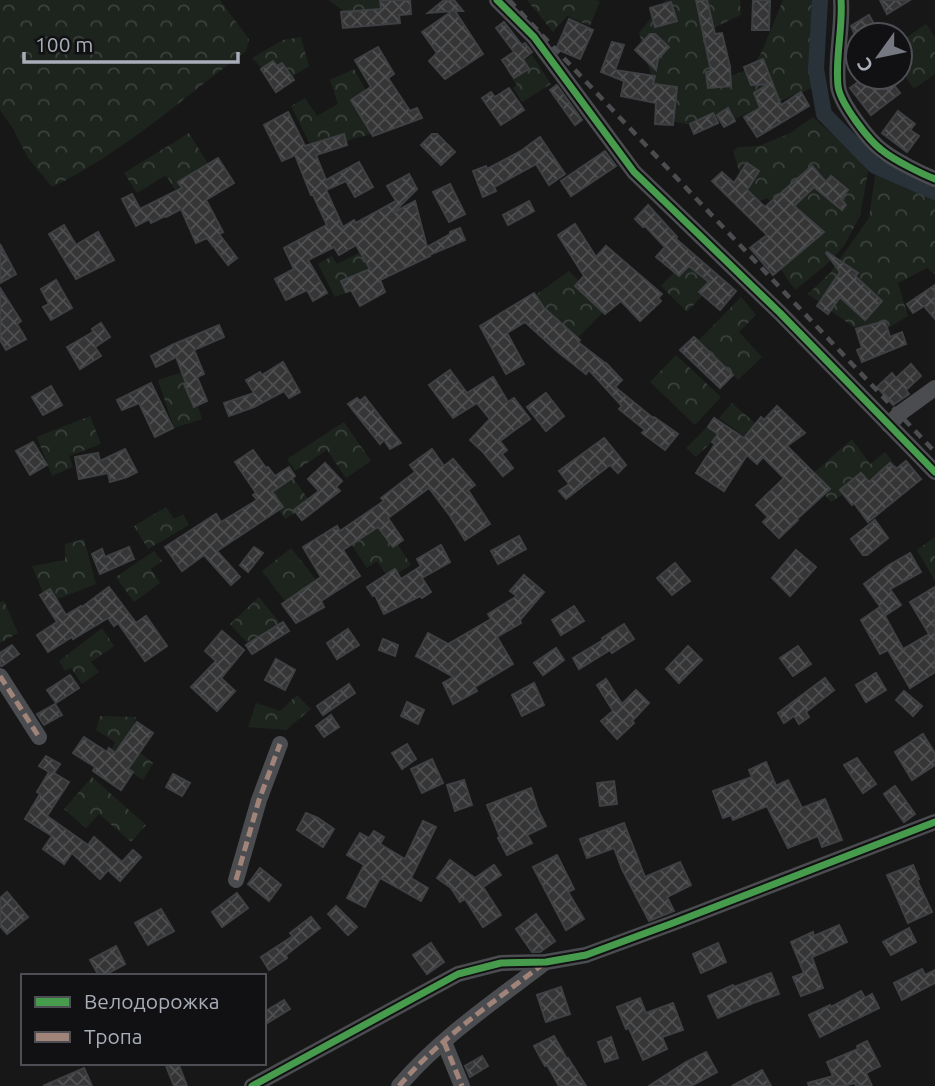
<svg xmlns="http://www.w3.org/2000/svg" width="935" height="1086" font-family="Ubuntu,sans-serif">
	<style>
		.forest { fill: url(#forest-crowns) }
		.lines { fill: none; stroke-linecap: round; stroke-linejoin: round }
		.canal { stroke: #2a3239; stroke-width: 16 }
		.building { fill: url(#building-cross-hatch); stroke: #3f4043; stroke-width: 2 }
		.minor { stroke: #4b4c50; stroke-width: 16 }
		.rail { stroke: #4b4c4f; stroke-width: 4.5; stroke-dasharray: 9 7; stroke-linecap: butt }
		.quiet { stroke: #a18479; stroke-width: 5; stroke-dasharray: 10 5; stroke-linecap: butt }
		.cycleway-casing { stroke: #111113; stroke-width: 11 }
		.cycleway { stroke: #469c4c; stroke-width: 7 }
	</style>
	<defs>
		<pattern id="forest-crowns" width="20" height="18" patternUnits="userSpaceOnUse" patternTransform="scale(1.75)"><rect width="20" height="18" fill="#1d241e"/><path d="M2 6a3 3 0 1 1 6 0M12 15a3 3 0 1 1 6 0" fill="none" stroke="#3b413d"/></pattern>
		<pattern id="building-cross-hatch" width="8" height="8" patternUnits="userSpaceOnUse" patternTransform="scale(1.75)"><rect width="8" height="8" fill="#353536"/><path d="M0 0l8 8M0 8l8-8" fill="none" stroke="#4f5051"/></pattern>
	</defs>
	<rect width="100%" height="100%" fill="#171717"/>
	<!-- forest -->
	<g class="forest">
		<path d="M 0,0 L 220,0 L 249,39 L 246,51 C 183,98 123,153 52,187 L 28,158 L 12,127 L 0,110 Z"/>
		<polygon points="329,0 390,0 388,11 357,22"/>
		<polygon points="527,0 595,0 600,1 590,26 567,16 553,32"/>
		<polygon points="666,0 740,0 741,15 713,28 723,79 752,68 762,51 783,0 818,0 814,67 815,87 731,120 698,126 664,120 639,33"/>
		<polygon points="926,24 935,37 935,74 914,89 900,69 900,47 902,45 900,42"/>
		<polygon points="301,37 309,66 278,85 252,58 283,40"/>
		<polygon points="532,55 551,84 522,102 513,88 517,85 507,71"/>
		<polygon points="354,69 385,124 375,133 313,150 291,106 305,98 317,116 338,104 330,80"/>
		<polygon points="813,117 869,167 860,216 844,246 826,265 795,290 778,265 792,220 767,198 749,205 733,151 738,147 759,146 790,133"/>
		<polygon points="189,133 210,167 175,190 166,175 137,193 124,173"/>
		<polygon points="876,169 935,194 935,274 927,268 898,283 908,316 870,339 808,294 830,273 869,218"/>
		<polygon points="367,249 385,279 335,297 318,264 332,256 337,264"/>
		<polygon points="689,256 724,287 704,294 687,312 661,286"/>
		<polygon points="569,271 607,308 570,346 530,299"/>
		<polygon points="741,297 756,315 739,332 762,357 738,380 699,340"/>
		<polygon points="676,355 721,397 695,425 650,382"/>
		<polygon points="186,371 202,419 174,428 158,380"/>
		<polygon points="732,403 755,423 744,436 719,418"/>
		<polygon points="90,416 101,444 69,456 73,467 52,476 37,437"/>
		<polygon points="344,422 371,461 346,478 327,450 295,471 287,459"/>
		<polygon points="711,423 723,431 696,457 686,448"/>
		<polygon points="852,439 870,464 885,452 909,483 861,483 831,502 809,477"/>
		<polygon points="291,475 311,503 285,519 266,491"/>
		<polygon points="166,507 174,519 183,514 189,525 148,549 134,526"/>
		<polygon points="383,522 411,565 389,579 377,561 367,568 351,544"/>
		<polygon points="935,537 935,581 917,550"/>
		<polygon points="84,539 96,584 63,597 47,602 32,566 65,560 65,544"/>
		<polygon points="291,548 318,582 288,605 262,571"/>
		<polygon points="154,551 162,561 151,569 160,583 134,602 116,577"/>
		<polygon points="259,597 284,628 252,648 230,624"/>
		<polygon points="4,601 18,633 0,643 0,602"/>
		<polygon points="102,628 114,646 91,662 99,672 82,684 71,668 65,671 59,661"/>
		<polygon points="297,695 311,709 286,730 248,727 256,703 280,711"/>
		<polygon points="100,716 136,717 130,745 153,763 143,780 108,757 115,742 96,730"/>
		<polygon points="92,777 146,825 131,842 99,814 86,828 64,809"/>
	</g>
	<g class="lines">
		<!-- canal -->
		<polyline class="canal" points="820,0 816,69 824,114 875,166 935,192"/>
	</g>
	<!-- building -->
	<g class="building">
		<polygon points="380,0 410,0 411,14 399,15 400,23 343,28 341,12 381,9"/>
		<polygon points="444,0 454,0 463,11 455,11 483,54 445,79 429,61 437,53 422,32 452,11 428,13"/>
		<polygon points="696,0 707,0 715,34 722,33 730,67 731,86 708,88 706,72 711,71"/>
		<polygon points="753,0 770,0 769,30 752,30"/>
		<polygon points="880,0 910,0 887,14"/>
		<polygon points="671,2 677,21 655,27 650,8"/>
		<polygon points="869,15 880,35 855,35 851,26"/>
		<polygon points="569,19 593,30 580,59 556,49"/>
		<polygon points="504,22 522,45 525,43 532,52 523,59 529,69 514,78 502,60 514,52 496,28"/>
		<polygon points="650,34 655,34 669,47 658,59 656,70 635,50"/>
		<polygon points="612,42 624,45 615,70 655,76 653,84 677,87 673,125 655,124 656,103 621,96 624,81 601,72"/>
		<polygon points="378,47 394,74 388,78 410,111 417,108 422,118 373,136 351,100 371,87 355,60"/>
		<polygon points="763,59 781,105 801,92 809,106 757,137 744,117 760,108 754,93 769,84 751,85 744,67"/>
		<polygon points="273,61 277,66 282,63 294,80 276,92 261,69"/>
		<polygon points="865,77 888,77 900,93 871,115 850,88"/>
		<polygon points="557,85 582,120 575,125 550,90"/>
		<polygon points="509,88 524,110 501,125 482,98 491,92 495,97"/>
		<polygon points="728,108 735,121 724,127 717,115"/>
		<polygon points="898,111 915,124 910,130 919,136 907,152 882,133"/>
		<polygon points="288,112 305,146 344,134 347,145 316,155 326,180 359,162 373,187 355,197 346,181 326,190 343,227 354,220 356,223 396,201 387,186 409,174 417,189 393,213 415,201 427,247 450,234 450,232 460,228 465,240 429,255 430,256 380,280 385,292 360,306 351,290 346,292 341,281 370,269 356,245 339,255 334,247 308,260 327,293 313,301 307,290 286,300 275,279 294,269 284,248 327,225 313,195 311,195 295,155 282,161 264,125"/>
		<polygon points="713,113 718,123 694,134 690,124"/>
		<polygon points="432,134 437,134 455,152 441,165 421,145"/>
		<polygon points="540,137 565,174 549,185 536,164 494,187 496,191 483,197 473,171 486,166 487,169 521,151"/>
		<polygon points="605,151 616,166 571,196 561,181"/>
		<polygon points="218,158 234,183 206,200 223,232 219,234 237,258 228,265 207,238 196,243 181,209 166,217 165,216 151,223 149,219 136,226 122,199 132,194 140,209 182,188 178,182"/>
		<polygon points="747,163 759,171 747,190 765,207 812,166 826,182 831,176 848,190 841,199 846,205 842,210 814,187 794,206 824,232 773,275 750,248 767,235 712,181 722,172 734,183"/>
		<polygon points="450,184 465,214 449,222 433,192"/>
		<polygon points="529,201 534,211 508,225 503,215"/>
		<polygon points="648,205 677,237 676,239 736,291 720,310 699,292 709,282 689,266 679,276 656,257 665,247 645,226 643,227 635,219"/>
		<polygon points="575,224 596,257 606,246 662,294 658,298 661,301 640,321 621,301 605,314 575,286 584,276 558,235"/>
		<polygon points="64,225 76,245 98,232 114,260 76,279 49,234"/>
		<polygon points="0,244 16,274 0,283"/>
		<polygon points="827,252 858,273 855,276 882,301 865,320 840,297 828,314 817,306 840,272 826,253"/>
		<polygon points="56,280 72,308 51,320 43,307 49,304 41,289"/>
		<polygon points="935,285 935,319 924,306 913,313 907,304"/>
		<polygon points="0,288 21,321 17,324 26,339 6,350 0,340"/>
		<polygon points="534,293 544,308 580,340 578,342 605,363 606,363 622,380 615,387 653,418 654,417 678,434 665,450 642,433 645,430 619,409 622,406 589,370 586,374 558,352 525,322 507,333 524,364 506,374 480,326"/>
		<polygon points="885,321 890,337 902,332 906,344 862,362 857,350 862,348 856,329"/>
		<polygon points="101,323 110,337 95,347 101,356 80,369 67,347 93,332 92,329"/>
		<polygon points="219,325 224,337 194,350 204,374 197,377 207,401 194,407 184,384 186,383 176,357 156,367 151,356 172,345"/>
		<polygon points="694,337 733,375 720,388 680,350"/>
		<polygon points="283,362 300,392 289,398 284,391 254,407 229,416 224,403 254,393 246,380 260,372 262,375"/>
		<polygon points="911,364 921,376 906,390 909,394 893,405 877,387 892,373 896,378"/>
		<polygon points="450,370 467,393 493,377 508,402 514,398 530,419 500,441 507,450 502,454 513,468 503,476 483,452 470,440 490,419 477,403 453,418 429,385"/>
		<polygon points="151,383 173,428 155,437 139,403 122,410 117,400"/>
		<polygon points="51,386 62,405 43,415 32,397"/>
		<polygon points="546,393 564,416 546,431 527,407"/>
		<polygon points="365,397 393,433 401,443 390,449 384,440 380,444 348,404 357,398 360,401"/>
		<polygon points="777,406 805,433 787,446 830,489 797,519 798,520 779,538 763,522 768,517 756,505 784,478 763,457 757,464 747,455 724,491 696,473 715,444 712,442 718,434 708,427 714,418 744,438 761,417 764,420"/>
		<polygon points="604,438 626,465 618,473 610,465 566,499 559,491 569,484 559,471"/>
		<polygon points="33,442 47,465 30,475 16,451"/>
		<polygon points="125,449 137,472 127,477 110,482 108,473 79,479 75,457 98,453 100,461"/>
		<polygon points="432,449 444,466 453,459 475,485 468,490 490,524 465,540 450,516 429,488 388,518 403,540 393,547 378,527 343,550 360,576 321,601 324,607 296,623 282,604 321,577 303,547 337,526 340,531 384,501 381,498 415,472 410,465"/>
		<polygon points="253,450 266,468 268,467 275,476 289,467 295,476 272,492 283,507 217,551 240,577 231,585 204,555 182,571 165,547 216,514 221,522 257,500 253,495 256,493 235,462"/>
		<polygon points="906,461 921,479 868,522 854,503 852,505 840,490 861,473 869,482 890,463 896,469"/>
		<polygon points="325,463 342,481 336,487 340,491 302,520 294,510 319,491 308,479"/>
		<polygon points="875,520 888,538 867,555 863,555 851,539"/>
		<polygon points="519,536 526,549 498,564 491,551"/>
		<polygon points="441,545 450,562 422,578 431,592 422,598 420,596 384,614 375,595 373,596 367,587 395,569 401,579 421,566 417,559"/>
		<polygon points="129,547 134,559 100,574 92,554 102,549 105,557"/>
		<polygon points="254,547 263,553 248,572 240,565"/>
		<polygon points="796,550 816,567 790,596 772,578"/>
		<polygon points="910,553 921,572 890,589 901,605 886,615 864,584 889,565"/>
		<polygon points="675,563 690,581 672,595 657,578"/>
		<polygon points="524,575 544,592 520,620 521,623 497,637 513,664 475,687 477,691 453,704 443,683 454,677 416,656 428,633 448,644 491,619 488,614 517,596 510,591"/>
		<polygon points="109,587 136,623 146,616 167,646 145,661 118,623 114,626 108,618 73,639 72,637 48,652 37,635 57,622 40,595 50,589 66,615 81,606 82,607"/>
		<polygon points="935,587 935,672 910,688 888,650 880,654 861,620 880,607 903,649 929,634 910,602"/>
		<polygon points="574,606 584,621 561,635 552,620"/>
		<polygon points="283,622 289,631 252,654 246,645"/>
		<polygon points="624,624 634,639 612,653 610,650 579,669 573,658 603,640 602,638"/>
		<polygon points="348,629 359,645 337,659 327,643"/>
		<polygon points="222,631 244,650 221,678 235,691 217,711 191,687 216,661 205,651"/>
		<polygon points="383,639 398,645 395,656 379,650"/>
		<polygon points="12,645 19,654 2,666 0,666 0,653"/>
		<polygon points="688,646 702,660 679,683 666,669"/>
		<polygon points="798,646 811,664 793,676 780,658"/>
		<polygon points="556,648 564,660 543,675 534,663"/>
		<polygon points="276,659 295,670 285,690 265,680"/>
		<polygon points="876,673 886,690 866,702 856,685"/>
		<polygon points="70,675 79,688 56,703 47,690"/>
		<polygon points="825,678 834,690 806,712 809,717 799,724 794,716 784,723 778,713"/>
		<polygon points="606,679 622,704 636,690 649,703 632,721 634,723 617,739 601,721 613,711 597,685"/>
		<polygon points="534,683 544,705 522,716 512,695"/>
		<polygon points="349,684 355,693 323,715 317,706"/>
		<polygon points="904,691 922,706 913,716 896,700"/>
		<polygon points="407,702 424,710 418,724 401,716"/>
		<polygon points="55,704 62,715 44,725 37,714"/>
		<polygon points="331,715 339,727 324,737 316,726"/>
		<polygon points="137,722 153,733 128,769 133,772 121,790 93,771 95,767 73,753 84,737 107,752 109,748 115,753"/>
		<polygon points="923,734 935,753 935,765 912,780 895,752"/>
		<polygon points="407,744 416,759 402,769 392,753"/>
		<polygon points="46,756 60,764 54,773 69,782 47,816 88,845 94,837 122,862 133,850 141,857 120,881 108,870 100,879 72,853 64,864 43,849 52,836 25,819 40,794 37,792 49,772 39,766"/>
		<polygon points="857,758 876,784 863,793 844,765"/>
		<polygon points="432,759 443,783 422,793 411,769"/>
		<polygon points="766,762 776,786 788,780 802,808 825,799 842,840 822,847 818,836 788,848 767,806 733,820 731,815 723,818 713,791 752,777 749,770"/>
		<polygon points="173,774 190,783 182,796 166,787"/>
		<polygon points="464,780 472,805 455,811 447,785"/>
		<polygon points="614,781 617,804 600,806 597,783"/>
		<polygon points="895,786 915,814 904,822 884,794"/>
		<polygon points="531,788 538,810 546,826 527,835 532,843 507,855 498,838 500,837 487,805"/>
		<polygon points="306,813 318,818 334,829 323,847 297,830"/>
		<polygon points="423,821 436,827 411,878 428,888 421,901 380,878 365,907 347,898 364,865 347,855 360,833 369,838 374,831 384,837 380,844 405,859"/>
		<polygon points="624,823 645,877 680,862 691,885 667,897 674,911 649,921 622,869 614,848 587,858 580,839"/>
		<polygon points="557,855 574,889 568,892 584,919 566,930 533,867"/>
		<polygon points="450,860 475,878 494,865 501,875 483,887 501,915 483,927 465,899 460,902 451,888 437,878"/>
		<polygon points="913,865 919,879 917,880 932,912 908,923 887,875"/>
		<polygon points="260,868 281,885 269,901 248,884"/>
		<polygon points="7,892 28,917 7,934 0,926 0,898"/>
		<polygon points="237,893 248,908 222,927 212,912"/>
		<polygon points="336,906 357,927 348,935 328,914"/>
		<polygon points="161,909 174,931 148,945 135,923"/>
		<polygon points="536,914 555,941 540,952 532,952 516,929"/>
		<polygon points="311,917 320,928 286,955 287,958 269,970 261,957 293,936 290,933"/>
		<polygon points="839,925 847,942 812,957 823,988 801,996 793,977 804,973 791,942 813,932 814,936"/>
		<polygon points="909,928 916,942 891,955 883,942"/>
		<polygon points="431,943 444,962 427,974 413,955"/>
		<polygon points="718,943 726,962 701,973 693,954"/>
		<polygon points="116,946 125,964 103,976 99,976 90,960"/>
		<polygon points="922,969 925,975 935,970 935,983 902,1000 894,983"/>
		<polygon points="771,973 779,994 753,1003 718,1018 708,996 733,985 734,987"/>
		<polygon points="561,987 570,1014 546,1022 537,995"/>
		<polygon points="861,991 865,998 872,994 879,1008 820,1037 809,1015 830,1005 831,1007"/>
		<polygon points="640,998 646,1013 673,1003 683,1030 662,1037 667,1049 643,1060 629,1028 626,1029 617,1007"/>
		<polygon points="284,1000 290,1009 264,1025 264,1012"/>
		<polygon points="554,1036 567,1059 568,1058 586,1086 559,1086 547,1065 545,1066 534,1046"/>
		<polygon points="611,1037 618,1058 605,1062 598,1042"/>
		<polygon points="867,1041 880,1066 866,1073 872,1086 856,1086 855,1083 843,1086 809,1086 808,1083 833,1076 827,1062 858,1049 857,1046"/>
		<polygon points="706,1052 717,1072 691,1086 649,1086 686,1062"/>
		<polygon points="482,1056 488,1066 470,1077 465,1066"/>
		<polygon points="165,1063 178,1063 187,1086 174,1086"/>
		<polygon points="84,1068 92,1086 43,1086"/>
		<polygon points="762,1070 771,1086 732,1086"/>
	</g>
	<g class="lines">
		<!-- minor -->
		<g class="minor">
			<polyline points="497,0 534,37 634,172 780,313 935,472"/>
			<path d="M 841,0 C 843,29 835,57 838,86 C 840,103 869,141 883,151 C 894,160 922,174 935,179"/>
			<polyline points="889,425 899,414 935,388"/>
			<polyline points="0,676 39,737"/>
			<polyline points="236,880 259,800 280,744"/>
			<polyline points="444,1042 462,1086"/>
			<polyline points="252,1086 458,974 501,963 546,962 586,955 673,923 935,822"/>
			<path d="M 399,1086 C 441,1037 495,1001 546,962"/>
		</g>
		<!-- rail -->
		<polyline class="rail" points="509,0 935,452"/>
		<!-- quiet -->
		<g class="quiet">
			<polyline points="0,676 39,737"/>
			<polyline points="236,880 259,800 280,744"/>
			<polyline points="444,1042 462,1086"/>
			<path d="M 399,1086 C 440,1038 494,1002 543,964"/>
		</g>
		<defs>
			<g id="cycleway">
				<polyline points="497,0 534,37 634,172 780,313 935,472"/>
				<path d="M 841,0 C 843,29 835,57 838,86 C 840,103 869,141 883,151 C 894,160 922,174 935,179"/>
				<polyline points="252,1086 458,974 501,963 546,962 586,955 673,923 935,822"/>
			</g>
		</defs>
		<!-- cycleway casing -->
		<use href="#cycleway" class="cycleway-casing"/>
		<!-- cycleway -->
		<use href="#cycleway" class="cycleway"/>
	</g>
	<!-- legend -->
	<rect x="21" y="974" width="245" height="91" fill="#111113" stroke="#4d4f55" stroke-width="2"/>
	<rect x="35" y="997" width="35" height="10" fill="#469c4c" stroke="#4d4f55" stroke-width="2"/>
	<text x="84" y="1009" font-size="21" fill="#a8adb8">Велодорожка</text>
	<rect x="35" y="1032" width="35" height="10" fill="#a18479" stroke="#4d4f55" stroke-width="2"/>
	<text x="84" y="1044" font-size="21" fill="#a8adb8">Тропа</text>
	<!-- north arrow -->
	<g transform="translate(879 56) rotate(237)"><circle r="33" fill="#111113" stroke="#4d4f55" stroke-width="2"/>
	<path d="M0-5L12 26L0 18L-12 26Z" fill="#757880"/>
	<text y="-10" font-size="19" font-weight="bold" text-anchor="middle" fill="#a8adb8">С</text>
	</g>
	<!-- scale -->
	<path d="M24 52v10h214v-10" fill="none" stroke="#a8adb8" stroke-width="3.5"/>
	<text x="35" y="52" font-size="21" fill="#a8adb8" stroke="#111113" stroke-width="5" paint-order="stroke">100 m</text>
</svg>
